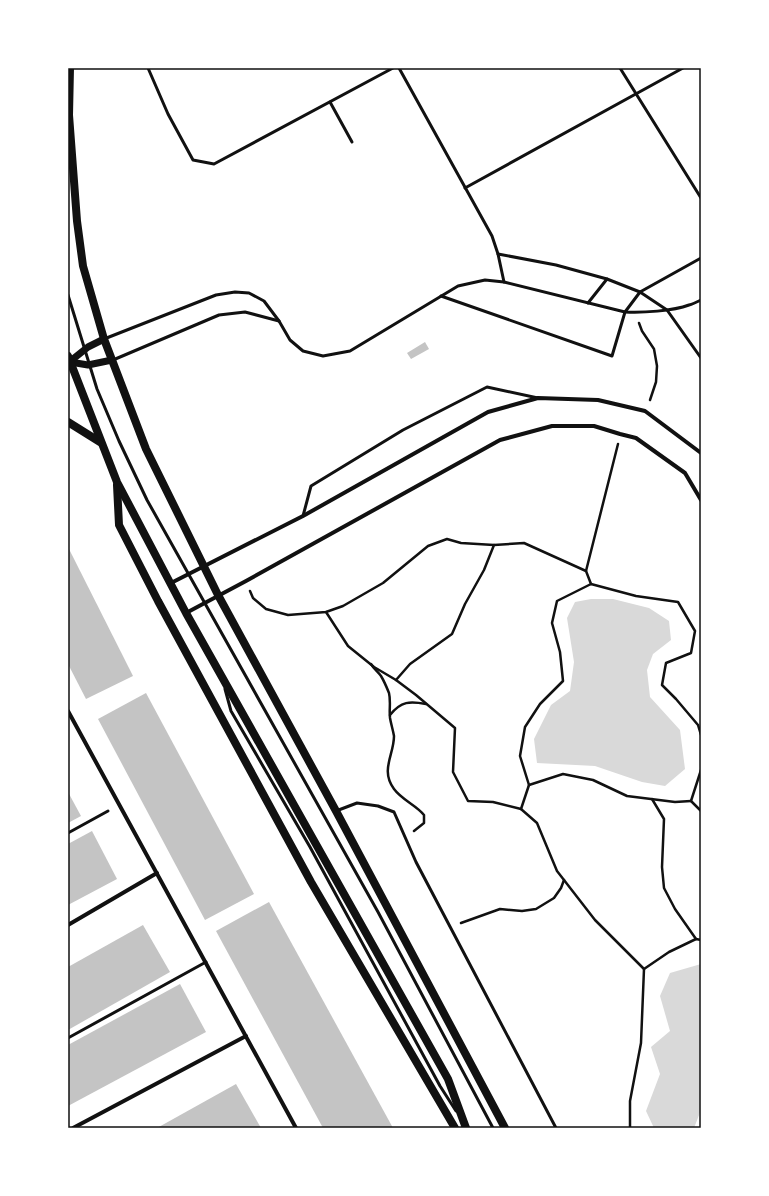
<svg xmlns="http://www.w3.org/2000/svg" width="769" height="1196" font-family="'DM Sans',sans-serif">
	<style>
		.water { fill: #d9d9d9 }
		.building { fill: #c4c4c4 }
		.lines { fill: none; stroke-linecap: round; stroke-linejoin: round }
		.path { stroke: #111; stroke-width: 2.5 }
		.service { stroke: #111; stroke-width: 3 }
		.minor { stroke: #111; stroke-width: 4 }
		.tertiary { stroke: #111; stroke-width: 7 }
		.secondary { stroke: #111; stroke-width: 8 }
		.neatline { fill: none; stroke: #111; stroke-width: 1.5 }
	</style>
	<rect width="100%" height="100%" fill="#fff"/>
	<!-- water -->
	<g class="water">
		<polygon points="591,599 613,599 649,608 669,621 671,640 653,654 647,670 650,697 680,730 685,769 665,786 642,782 595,766 537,763 534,739 551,705 570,691 574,662 567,618 575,602"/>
		<polygon points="701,964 701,1110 694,1128 654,1128 646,1111 660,1074 651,1047 670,1031 660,996 670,973"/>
	</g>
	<!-- building -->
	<g class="building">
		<polygon points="425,342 429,349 411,359 407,353"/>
		<polygon points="68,547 133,676 86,699 68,664"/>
		<polygon points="146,693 254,894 205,920 98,719"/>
		<polygon points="68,792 81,816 68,823"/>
		<polygon points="92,831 117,879 68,905 68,844"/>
		<polygon points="269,902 393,1128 323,1128 216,931"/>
		<polygon points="143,925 170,972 68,1030 68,967"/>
		<polygon points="180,984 206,1032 68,1106 68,1045"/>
		<polygon points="236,1084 261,1128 157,1128"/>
	</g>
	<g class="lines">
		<!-- path -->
		<g class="path">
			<polyline points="639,323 642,331 654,349 657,366 656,382 650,400"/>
			<polyline points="586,571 618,444"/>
			<polyline points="591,584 586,571 524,543 494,545 484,570 465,604 452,634 410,664 396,680 416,695 455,728 453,772 468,801 493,802 521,809 537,823 557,871 595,920 644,969 641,1043 630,1101 630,1128"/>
			<polyline points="250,591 253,598 266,609 288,615 326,612 343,606 383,583 428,546 447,539 461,543 494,545"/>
			<polyline points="326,612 348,646 374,667 396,680"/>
			<path d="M 371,664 C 374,669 378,672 381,676 C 384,681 387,688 389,693 C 391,701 389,710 390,718 C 391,724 393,730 394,736 C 394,755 380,770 394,789 C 402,800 416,805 424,815 L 424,823 L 414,831"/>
			<path d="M 390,715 C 401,701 410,701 426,704"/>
			<polyline points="701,770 691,801 701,811"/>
			<polyline points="529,785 563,774 593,780 627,796 675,802 691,801"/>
			<polyline points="652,799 664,819 662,867 664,888 675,909 696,939"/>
			<polyline points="521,809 529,785 520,756 525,727 540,704 563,681 560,652 552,623 557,601 591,584 636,596 678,602 695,631 691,653 666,663 662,685 676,699 698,725 701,735"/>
			<polyline points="461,923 500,909 522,911 536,909 554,898 561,888 564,880"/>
			<polyline points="644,969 669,952 696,939 701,940"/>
		</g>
		<!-- service -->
		<g class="service">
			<polyline points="148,68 168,114 193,160 214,164 393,68"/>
			<polyline points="399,68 492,236 498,254 504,282"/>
			<polyline points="620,68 701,198"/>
			<polyline points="330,102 352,142"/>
			<polyline points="465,188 683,68"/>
			<polyline points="498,254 556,265 607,279 640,292 701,258"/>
			<polyline points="68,295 97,389 119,441 147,500 378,912 493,1128"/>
			<polyline points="441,296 612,356 625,312 640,292 667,310 701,358"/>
			<polyline points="588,303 607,279"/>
			<path d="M 104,339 L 216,295 L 235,292 L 249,293 L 264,301 L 279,321 L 290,340 L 303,351 L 323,356 L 350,351 L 458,286 L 485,280 L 504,282 L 625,312 C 642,313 673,311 689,305 C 693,304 697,302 701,300"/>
			<polyline points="113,360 219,315 245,312 279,321"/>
			<polyline points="303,516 311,486 403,430 487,387 538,398"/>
			<polyline points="225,689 231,711 310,847 440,1086 456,1111"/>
			<polyline points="336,811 357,803 378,806 394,812 416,862 556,1128"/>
			<polyline points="68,833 108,811"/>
			<polyline points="68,1038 206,962"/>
		</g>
		<!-- minor -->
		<g class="minor">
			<polyline points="171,583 303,516 488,412 538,398 598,400 645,411 701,453"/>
			<polyline points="186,613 246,581 500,440 552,426 594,426 620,434 636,438 685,473 701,500"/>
			<polyline points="68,711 296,1128"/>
			<polyline points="68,925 157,873"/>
			<polyline points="73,1128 246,1036"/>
		</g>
		<!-- tertiary -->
		<g class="tertiary">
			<polyline points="70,362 88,365 112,360"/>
			<polyline points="68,363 88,347 104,339"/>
		</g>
		<!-- secondary -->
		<g class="secondary">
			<polyline points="70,68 69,115 77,221 83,266 104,339 146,449 218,595 336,811 505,1128"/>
			<polyline points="68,356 117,482 186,613 448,1079 466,1128"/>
			<polyline points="68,422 100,442"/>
			<polyline points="117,485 119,525 158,601 311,882 455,1128"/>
		</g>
	</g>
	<!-- border -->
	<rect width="769" height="1196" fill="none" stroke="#ffffff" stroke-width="138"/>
	<rect x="69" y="69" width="631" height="1058" class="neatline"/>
</svg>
